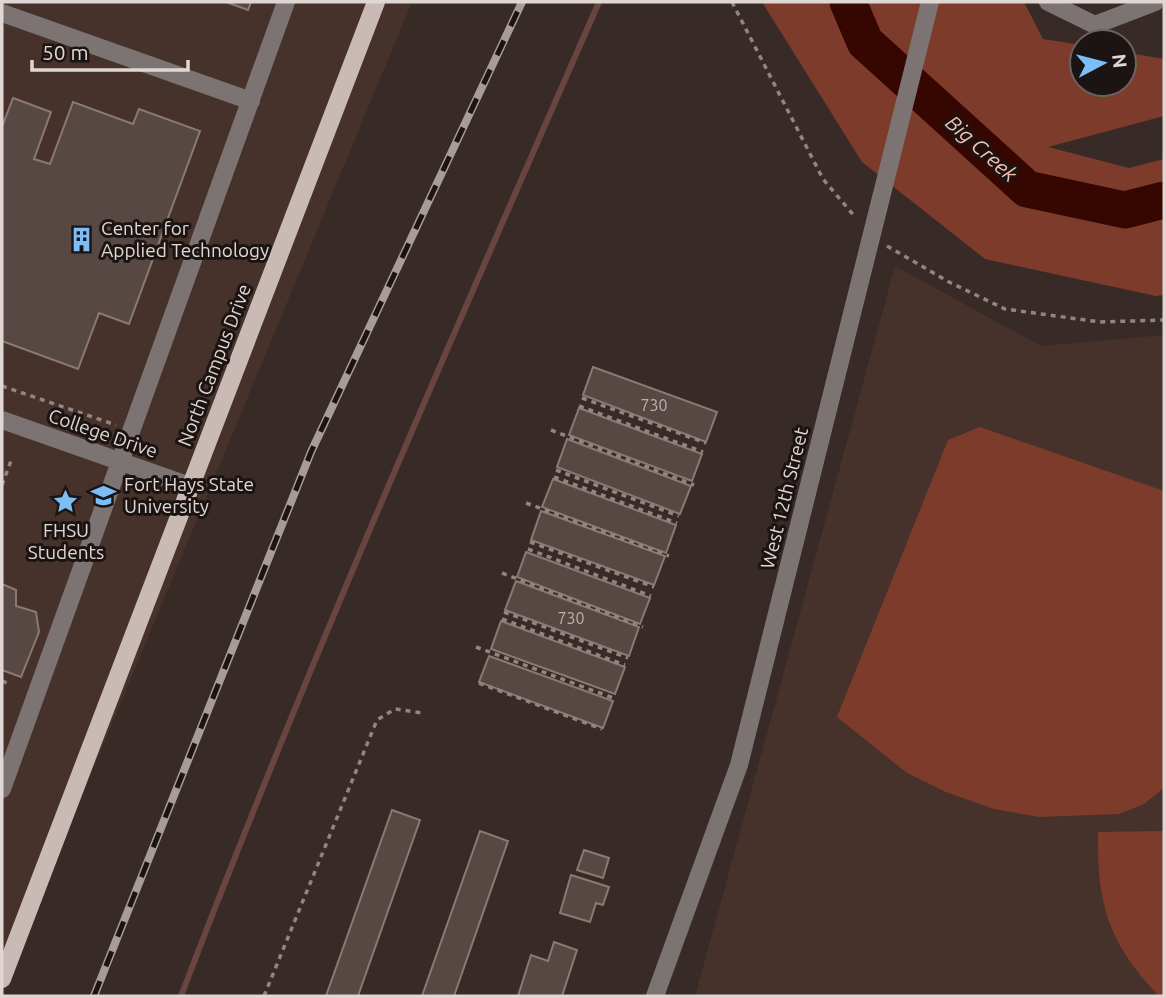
<svg xmlns="http://www.w3.org/2000/svg" width="1166" height="998" font-family="Ubuntu,sans-serif">
	<style>
		.built { fill: #46312b }
		.green { fill: #7d3c2b }
		.lines { fill: none; stroke-linecap: round; stroke-linejoin: round }
		.stream { stroke: #694540; stroke-width: 6 }
		.river { stroke: #360600; stroke-width: 37 }
		.building { fill: #574843; stroke: #8a7974; stroke-width: 2 }
		.path { stroke: #908581; stroke-width: 3.5; stroke-dasharray: 5 5; stroke-linecap: butt }
		.minor { stroke: #7c7472; stroke-width: 18 }
		.major { stroke: #cabab6; stroke-width: 18 }
		.rail-casing { stroke: #a79c99; stroke-width: 8 }
		.rail { stroke: #1b1412; stroke-width: 5; stroke-dasharray: 16; stroke-linecap: butt }
		.labels { text-anchor: middle; dominant-baseline: central; stroke-width: 6; stroke-linejoin: round; paint-order: stroke }
		.number-label { font-size: 16px; fill: #beb3b0 }
		.poi-label { font-size: 19px; fill: #e0d7d4; stroke: #1b1412; text-anchor: start }
		.street-label { font-size: 19px; fill: #e0d7d4; stroke: #1b1412 }
		.water-label { font-size: 21px; font-style: italic; fill: #f5c0b2; stroke: #1b1412 }
	</style>
	<rect width="100%" height="100%" fill="#382a26"/>
	<!-- built -->
	<g class="built">
		<polygon points="2,2 412,2 2,989"/>
		<polygon points="895,266 1041,346 1164,335 1164,996 695,996"/>
	</g>
	<!-- green -->
	<g class="green">
		<polygon points="762,2 1024,2 1043,39 1082,45 1082,84 1124,84 1124,52 1164,59 1164,116 1048,147 1129,168 1164,159 1164,295 1156,296 985,259 862,162"/>
		<polygon points="980,427 1164,491 1164,788 1144,804 1119,814 1039,817 994,809 946,792 907,773 837,717 948,440"/>
		<path d="M 1164,831 L 1164,996 L 1159,996 C 1108,943 1097,904 1098,832 Z"/>
	</g>
	<g class="lines">
		<!-- stream -->
		<path class="stream" d="M 181,996 C 309,660 455,331 599,2"/>
		<!-- river -->
		<polyline class="river" points="848,2 865,42 1027,189 1125,210 1164,200"/>
	</g>
	<!-- building -->
	<g class="building">
		<polygon points="226,2 251,2 248,10"/>
		<polygon points="13,98 51,112 34,159 50,164 73,102 133,124 139,109 200,131 129,324 99,313 78,369 2,341 2,127"/>
		<polygon points="593,367 717,412 706,442 583,395"/>
		<polygon points="579,408 702,454 692,481 569,435"/>
		<polygon points="567,439 691,486 680,514 557,467"/>
		<polygon points="553,479 676,525 666,553 542,507"/>
		<polygon points="541,511 665,556 654,585 531,540"/>
		<polygon points="526,552 650,598 640,624 517,577"/>
		<polygon points="516,581 639,627 629,656 505,610"/>
		<polygon points="2,584 16,590 16,606 36,612 39,632 21,677 2,670"/>
		<polygon points="501,621 625,667 615,694 491,649"/>
		<polygon points="489,656 613,701 603,728 479,682"/>
		<polygon points="392,810 420,820 358,996 326,996"/>
		<polygon points="480,831 508,841 454,996 422,996"/>
		<polygon points="584,850 609,858 603,878 577,870"/>
		<polygon points="571,875 609,887 603,905 596,903 590,922 560,913"/>
		<polygon points="554,942 577,950 562,996 518,996 531,955 548,961"/>
	</g>
	<g class="lines">
		<!-- path -->
		<g class="path">
			<polyline points="732,2 823,179 856,218"/>
			<polyline points="887,246 949,282 1005,309 1100,322 1164,320"/>
			<polyline points="2,386 116,425"/>
			<polyline points="582,398 706,443"/>
			<polyline points="579,406 703,452"/>
			<polyline points="551,430 694,485"/>
			<polyline points="556,470 679,516"/>
			<polyline points="554,477 677,523"/>
			<polyline points="2,485 12,458"/>
			<polyline points="526,503 669,556"/>
			<polyline points="530,542 654,587"/>
			<polyline points="528,549 651,596"/>
			<polyline points="502,573 643,627"/>
			<polyline points="504,612 628,658"/>
			<polyline points="502,619 625,665"/>
			<polyline points="476,647 616,699"/>
			<polyline points="2,681 7,683"/>
			<polyline points="479,683 602,729"/>
			<polyline points="264,996 377,720 395,709 422,713"/>
		</g>
		<!-- minor -->
		<g class="minor">
			<polyline points="1048,2 1095,25 1155,2"/>
			<polyline points="2,13 251,101"/>
			<polyline points="2,420 190,486"/>
			<polyline points="2,789 286,2"/>
			<polyline points="655,996 739,765 930,2"/>
		</g>
		<!-- major -->
		<polyline class="major" points="2,979 376,2"/>
		<defs>
			<polyline id="rail" points="94,996 311,452 522,2"/>
		</defs>
		<!-- rail casing -->
		<use href="#rail" class="rail-casing"/>
		<!-- rail -->
		<use href="#rail" class="rail"/>
	</g>
	<!-- icons -->
	<defs>
		<symbol id="building-bare" viewBox="-9 -9 18 18"><path d="M-4-6H4V6H1V3H-1V6H-4ZM-2.5-4.3h1.7v1.8h-1.7ZM.8-4.3h1.7v1.8H.8ZM-2.5-1h1.7V.8h-1.7ZM.8-1h1.7V.8H.8Z" fill="#7bbef8" stroke="#1b1412" stroke-width="2.5" paint-order="stroke"/></symbol>
		<symbol id="university-bare" viewBox="-9 -9 18 18"><path d="M0-5L7-2L0 1L-7-2ZM-4 1L0 2.5L4 1V4Q0 6-4 4Z" fill="#7bbef8" stroke="#1b1412" stroke-width="2.5" paint-order="stroke"/></symbol>
		<symbol id="sight-bare" viewBox="-9 -9 18 18"><path d="M0-6L1.8-2.2L6-1.7L2.9 1.2L3.7 5.4L0 3.3L-3.7 5.4L-2.9 1.2L-6-1.7L-1.8-2.2Z" fill="#7bbef8" stroke="#1b1412" stroke-width="2.5" paint-order="stroke"/></symbol>
	</defs>
	<g fill-rule="evenodd">
		<use href="#building-bare" x="64" y="222" width="35" height="35"/>
		<use href="#university-bare" x="86" y="478" width="35" height="35"/>
		<use href="#sight-bare" x="48" y="484" width="35" height="35"/>
	</g>
	<g class="labels">
		<!-- number labels -->
		<g class="number-label">
			<text x="654" y="405">730</text>
			<text x="571" y="618">730</text>
		</g>
		<!-- poi labels -->
		<g class="poi-label">
			<text x="101" y="228">Center for<tspan x="101" dy="22">Applied Technology</tspan></text>
			<text x="124" y="484">Fort Hays State<tspan x="124" dy="22">University</tspan></text>
			<text x="66" y="530" text-anchor="middle">FHSU<tspan x="66" dy="22">Students</tspan></text>
		</g>
		<!-- street labels -->
		<g class="street-label">
			<text transform="translate(214 365) rotate(-69)">North Campus Drive</text>
			<text transform="translate(103 433) rotate(19)">College Drive</text>
			<text transform="translate(784 498) rotate(-76)">West 12th Street</text>
		</g>
		<!-- water labels -->
		<g class="water-label">
			<text transform="translate(982 148) rotate(42)">Big Creek</text>
		</g>
	</g>
	<!-- border -->
	<rect width="1166" height="998" fill="none" stroke="#e0d7d4" stroke-width="7"/>
	<!-- north arrow -->
	<g transform="translate(1103 63) rotate(83)"><circle r="33" fill="#1b1412" stroke="#6a6260" stroke-width="2"/>
	<path d="M0-5L12 26L0 18L-12 26Z" fill="#7bbef8"/>
	<text y="-10" font-size="19" font-weight="bold" text-anchor="middle" fill="#e0d7d4">N</text>
	</g>
	<!-- scale -->
	<path d="M32 60v10h156v-10" fill="none" stroke="#e0d7d4" stroke-width="3.5"/>
	<text x="42" y="60" font-size="21" fill="#e0d7d4" stroke="#1b1412" stroke-width="5" paint-order="stroke">50 m</text>
</svg>
